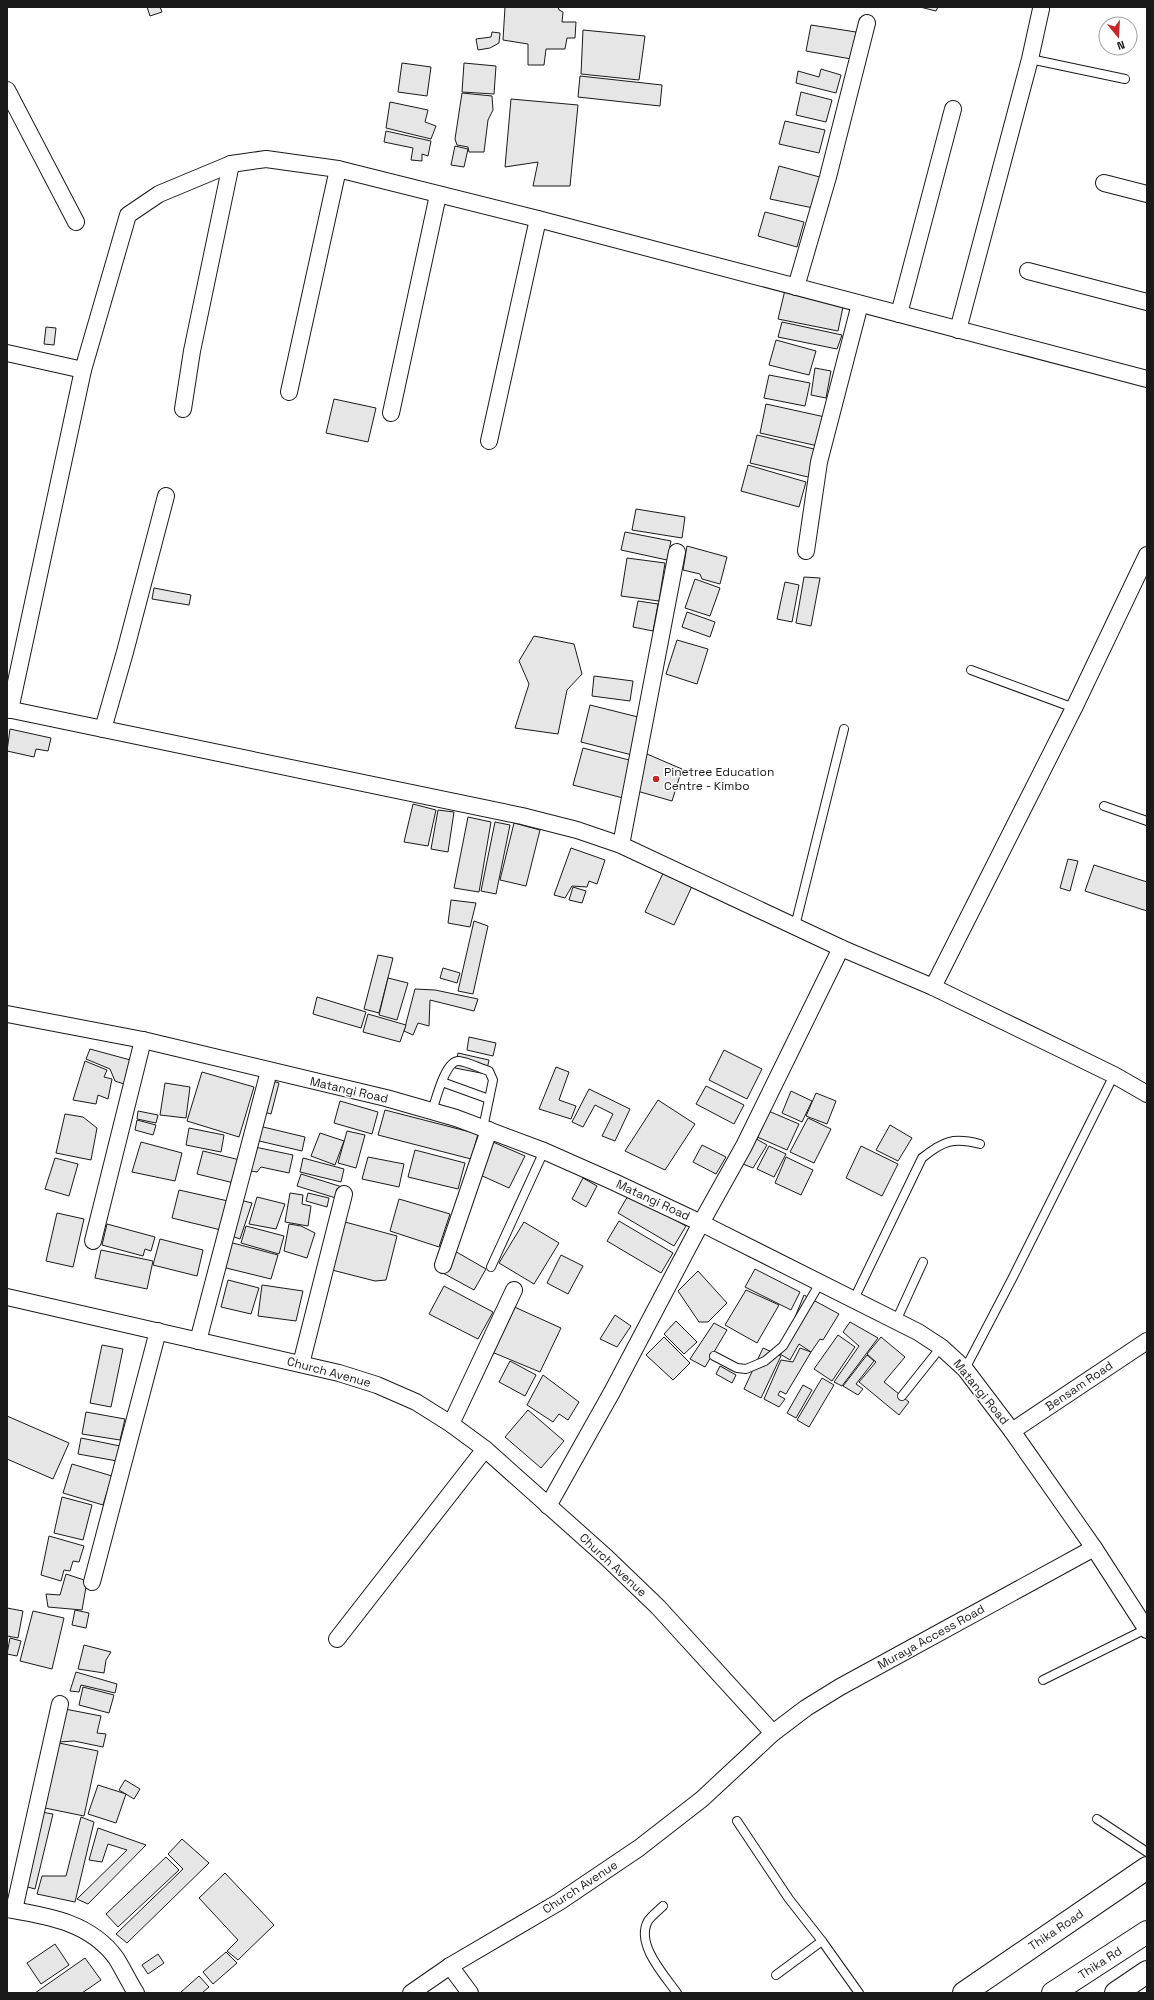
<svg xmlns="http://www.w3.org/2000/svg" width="1154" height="2000" font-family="'Space Grotesk',sans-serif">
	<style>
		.building { fill: #e6e6e6; stroke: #1a1a1a }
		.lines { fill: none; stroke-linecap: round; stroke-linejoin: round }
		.service-casing { stroke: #1a1a1a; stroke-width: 10 }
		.minor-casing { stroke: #1a1a1a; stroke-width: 18 }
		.primary-casing { stroke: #1a1a1a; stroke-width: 24 }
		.trunk-casing { stroke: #1a1a1a; stroke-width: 24 }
		.service { stroke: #fff; stroke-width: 8 }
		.minor { stroke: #fff; stroke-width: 16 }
		.primary { stroke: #fff; stroke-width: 22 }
		.trunk { stroke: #fff; stroke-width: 22 }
		.poi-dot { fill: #c62828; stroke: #fff; stroke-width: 1.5 }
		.labels { text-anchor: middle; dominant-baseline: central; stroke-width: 3; stroke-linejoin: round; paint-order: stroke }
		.poi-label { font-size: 12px; fill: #1a1a1a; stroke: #fff; text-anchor: start }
		.street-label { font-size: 12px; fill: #1a1a1a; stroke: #fff }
	</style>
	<rect width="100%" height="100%" fill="#fff"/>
	<!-- building -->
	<g class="building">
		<polygon points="147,7 160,7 162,12 150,16"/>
		<polygon points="505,7 558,7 559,10 563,12 562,22 576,22 575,38 567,38 565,49 546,49 544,65 528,65 528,44 503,40"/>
		<polygon points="920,7 938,7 936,11"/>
		<polygon points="811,25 856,32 851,59 806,51"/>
		<polygon points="583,30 645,36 639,80 581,74"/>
		<polygon points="492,32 500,33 499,43 490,48 478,50 476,39 491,37"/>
		<polygon points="402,63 431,67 427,96 398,92"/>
		<polygon points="464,63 496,66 494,94 462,92"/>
		<polygon points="821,69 841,75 836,93 796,83 798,71 819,77"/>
		<polygon points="580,76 662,85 660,106 578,97"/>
		<polygon points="801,92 832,100 826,122 796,115"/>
		<polygon points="462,93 492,96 493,110 488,120 484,152 469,152 468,147 457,145 455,139"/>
		<polygon points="511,99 578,105 570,186 533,186 538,162 505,167"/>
		<polygon points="390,102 428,110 425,122 436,126 431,139 386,128"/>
		<polygon points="785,121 825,130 819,153 779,144"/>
		<polygon points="386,131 431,141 428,156 422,154 422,161 411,160 413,148 384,142"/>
		<polygon points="455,146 468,149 464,167 451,165"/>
		<polygon points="779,166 827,179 818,209 770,199"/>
		<polygon points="765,212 804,222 797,247 758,236"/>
		<polygon points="785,290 844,302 838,331 778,319"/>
		<polygon points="782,322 842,335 837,349 778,337"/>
		<polygon points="46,327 56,328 54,345 44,344"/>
		<polygon points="776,340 816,351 809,375 769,365"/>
		<polygon points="815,368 831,371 826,398 811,395"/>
		<polygon points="769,375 810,383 805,406 764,398"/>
		<polygon points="334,399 376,408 368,442 326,433"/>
		<polygon points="766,404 825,417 818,446 760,433"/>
		<polygon points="757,435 818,450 812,478 750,463"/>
		<polygon points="748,465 806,482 799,507 741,491"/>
		<polygon points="636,509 685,517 682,538 632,530"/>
		<polygon points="625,532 671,541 667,560 621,550"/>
		<polygon points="687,546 727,557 720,584 702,579 700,574 683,570"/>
		<polygon points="627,558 665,563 659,601 621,596"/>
		<polygon points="804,577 820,578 811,626 796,623"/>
		<polygon points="695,579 720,588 710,616 685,608"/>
		<polygon points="785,582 799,585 792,622 777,619"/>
		<polygon points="154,588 191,595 189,605 152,599"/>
		<polygon points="638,601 658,604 653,631 633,627"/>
		<polygon points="687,612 715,622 710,637 682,627"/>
		<polygon points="534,636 574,644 582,674 567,690 558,734 515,728 529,684 519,661"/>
		<polygon points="677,640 708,649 697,684 666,674"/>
		<polygon points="594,676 633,681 630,701 592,696"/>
		<polygon points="590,705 646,719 636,756 581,742"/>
		<polygon points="10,729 51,738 48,751 36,749 34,757 7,751"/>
		<polygon points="583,748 633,761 623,798 573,785"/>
		<polygon points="640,751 682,769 672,801 630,789"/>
		<polygon points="413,804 436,810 428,846 404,842"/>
		<polygon points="438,810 454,812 448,852 431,849"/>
		<polygon points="468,817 491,822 479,892 454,888"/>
		<polygon points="495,822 510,825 496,894 481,891"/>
		<polygon points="514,823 540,830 526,886 500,880"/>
		<polygon points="571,848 605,860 597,884 589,881 587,887 572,886 565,898 554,895"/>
		<polygon points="1068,859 1078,861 1070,891 1060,888"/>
		<polygon points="1094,865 1147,882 1147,911 1085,891"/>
		<polygon points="665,869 694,882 674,925 645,912"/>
		<polygon points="573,887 586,891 582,903 569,900"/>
		<polygon points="451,900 476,903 470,927 448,923"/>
		<polygon points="474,921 488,926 473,994 458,991"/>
		<polygon points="378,955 393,958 379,1013 364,1009"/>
		<polygon points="443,968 460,973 457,983 440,978"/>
		<polygon points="388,978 408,983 397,1020 379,1015"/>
		<polygon points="415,989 435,990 478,999 474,1011 430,1000 429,1026 418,1023 413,1035 404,1031"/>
		<polygon points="317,997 366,1012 361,1028 313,1014"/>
		<polygon points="368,1014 406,1025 400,1042 363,1032"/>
		<polygon points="469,1037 496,1043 493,1056 467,1050"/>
		<polygon points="90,1049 134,1061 127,1085 115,1081 110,1069 86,1059"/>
		<polygon points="724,1050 762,1069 747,1099 709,1080"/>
		<polygon points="458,1053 489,1060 486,1074 455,1068"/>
		<polygon points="85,1061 107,1070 104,1077 112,1079 108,1099 98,1095 96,1104 73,1100"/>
		<polygon points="556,1067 569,1072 559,1100 576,1106 571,1119 539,1109"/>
		<polygon points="202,1072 254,1087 239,1137 187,1121"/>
		<polygon points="269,1080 279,1083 271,1114 261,1111"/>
		<polygon points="165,1083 190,1087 186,1118 160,1115"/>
		<polygon points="706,1086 744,1105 734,1124 696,1104"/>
		<polygon points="589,1089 630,1109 615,1141 602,1136 613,1114 595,1105 583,1127 572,1122"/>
		<polygon points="791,1091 812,1101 802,1122 782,1113"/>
		<polygon points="816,1093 836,1101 827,1124 806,1116"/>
		<polygon points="658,1100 695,1124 665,1170 625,1151"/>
		<polygon points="340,1101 378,1112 372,1134 334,1123"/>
		<polygon points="385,1110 478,1134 471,1159 378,1135"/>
		<polygon points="766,1110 799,1124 787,1150 755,1136"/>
		<polygon points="138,1111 158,1115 156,1123 137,1119"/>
		<polygon points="65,1114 83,1117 97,1128 91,1160 56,1153"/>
		<polygon points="808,1118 831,1129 814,1163 790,1152"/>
		<polygon points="137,1120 156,1125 153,1135 135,1130"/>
		<polygon points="890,1125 912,1138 898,1161 876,1150"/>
		<polygon points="259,1126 305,1137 302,1151 255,1140"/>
		<polygon points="189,1128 224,1135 221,1152 186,1145"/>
		<polygon points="347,1131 365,1135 356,1168 338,1163"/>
		<polygon points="320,1133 344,1141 335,1165 311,1156"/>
		<polygon points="751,1136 767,1145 753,1168 738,1162"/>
		<polygon points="141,1142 182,1153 175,1181 132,1172"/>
		<polygon points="493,1142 525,1156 509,1188 478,1174"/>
		<polygon points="702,1145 726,1157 716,1174 693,1162"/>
		<polygon points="250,1146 293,1155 289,1173 261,1167 257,1172 245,1170"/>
		<polygon points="769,1146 786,1154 774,1177 757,1169"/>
		<polygon points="861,1146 898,1164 882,1196 846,1178"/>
		<polygon points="415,1150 465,1163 458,1189 408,1177"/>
		<polygon points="203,1151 240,1160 234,1183 197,1174"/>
		<polygon points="368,1157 404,1164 399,1187 362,1179"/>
		<polygon points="786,1157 813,1170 801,1195 775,1183"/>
		<polygon points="55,1158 78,1164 69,1196 45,1189"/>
		<polygon points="303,1158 344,1169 341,1182 300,1172"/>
		<polygon points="301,1174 342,1187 339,1199 297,1186"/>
		<polygon points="583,1178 597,1186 586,1207 572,1199"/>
		<polygon points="179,1190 228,1201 221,1230 172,1218"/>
		<polygon points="290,1193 303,1195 302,1204 311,1206 308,1226 285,1222"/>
		<polygon points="308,1193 329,1198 327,1207 306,1201"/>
		<polygon points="629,1194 686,1226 674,1246 618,1213"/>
		<polygon points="257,1197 285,1204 276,1229 249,1224"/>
		<polygon points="399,1199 450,1214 439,1247 390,1231"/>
		<polygon points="240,1200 252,1203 240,1239 229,1235"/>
		<polygon points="57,1213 84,1219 73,1267 46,1261"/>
		<polygon points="619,1221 673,1253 661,1273 607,1241"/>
		<polygon points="345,1222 397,1236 386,1280 375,1281 332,1270"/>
		<polygon points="524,1222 559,1243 534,1284 499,1263"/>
		<polygon points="107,1224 155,1237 151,1251 145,1249 143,1256 102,1245"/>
		<polygon points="289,1224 301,1226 315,1233 307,1258 284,1251"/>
		<polygon points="246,1226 284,1236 279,1254 241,1243"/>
		<polygon points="160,1239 203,1250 197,1276 153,1265"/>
		<polygon points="229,1242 278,1255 271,1279 222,1267"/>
		<polygon points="101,1250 153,1261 147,1289 95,1278"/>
		<polygon points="453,1250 486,1269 474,1290 441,1272"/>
		<polygon points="561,1255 583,1266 568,1294 547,1283"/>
		<polygon points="755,1269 800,1292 791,1310 745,1287"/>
		<polygon points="698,1271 727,1303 708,1322 699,1322 678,1291"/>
		<polygon points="228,1280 259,1288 251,1314 221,1307"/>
		<polygon points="262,1285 303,1291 296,1321 258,1316"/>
		<polygon points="444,1286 493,1312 478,1339 429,1314"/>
		<polygon points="746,1290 779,1305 757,1343 725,1325"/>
		<polygon points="804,1295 839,1314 823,1340 820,1339 811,1352 799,1344 790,1360 780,1354"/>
		<polygon points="510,1305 561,1328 540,1372 487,1350"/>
		<polygon points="615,1315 631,1326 617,1347 600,1339"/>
		<polygon points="676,1321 697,1342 684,1354 664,1334"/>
		<polygon points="850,1322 878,1338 842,1386 834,1382 859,1346 843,1332"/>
		<polygon points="714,1323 727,1330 705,1367 690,1359"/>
		<polygon points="838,1335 855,1347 832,1381 814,1369"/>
		<polygon points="664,1337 690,1363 673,1380 646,1355"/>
		<polygon points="881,1337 905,1357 884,1382 909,1402 899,1415 859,1382 876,1362 867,1354"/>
		<polygon points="102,1345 123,1349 111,1407 90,1403"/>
		<polygon points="763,1348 781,1356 761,1398 744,1389"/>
		<polygon points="800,1348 811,1352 786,1394 780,1391 778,1395 785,1399 779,1407 764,1399 781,1360 793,1362"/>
		<polygon points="867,1355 874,1361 856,1384 863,1389 858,1395 843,1386"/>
		<polygon points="510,1361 536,1375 525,1396 499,1382"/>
		<polygon points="720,1366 736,1375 732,1383 716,1374"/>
		<polygon points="543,1375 579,1402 568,1420 559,1414 553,1422 527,1405"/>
		<polygon points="822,1378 834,1385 809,1427 797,1420"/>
		<polygon points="803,1385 812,1390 796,1418 787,1413"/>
		<polygon points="528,1410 564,1441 541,1468 505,1437"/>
		<polygon points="86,1412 125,1419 120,1440 82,1434"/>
		<polygon points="7,1416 69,1443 53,1479 7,1459"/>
		<polygon points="81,1438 120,1446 117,1461 78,1454"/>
		<polygon points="72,1464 112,1476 103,1505 63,1493"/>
		<polygon points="62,1497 92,1505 83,1540 54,1533"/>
		<polygon points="49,1536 84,1546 79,1562 73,1561 70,1571 64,1570 61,1581 41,1575"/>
		<polygon points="66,1574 87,1581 82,1610 48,1607 46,1594 60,1595"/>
		<polygon points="7,1608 23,1611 18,1638 7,1636"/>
		<polygon points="75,1610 89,1613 86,1628 72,1625"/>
		<polygon points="33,1611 64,1618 52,1669 20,1661"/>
		<polygon points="10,1638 21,1641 17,1656 7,1654"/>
		<polygon points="84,1645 111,1652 106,1660 104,1673 78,1669"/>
		<polygon points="76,1672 117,1684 115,1693 81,1685 79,1692 70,1691"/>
		<polygon points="83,1687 114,1695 109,1713 79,1705"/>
		<polygon points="65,1709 101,1716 97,1733 106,1734 103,1747 74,1741 59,1742"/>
		<polygon points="54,1742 98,1751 84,1816 40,1807"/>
		<polygon points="125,1780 140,1789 134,1799 119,1790"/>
		<polygon points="98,1785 126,1794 116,1823 88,1814"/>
		<polygon points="41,1812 53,1814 35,1889 24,1886"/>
		<polygon points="81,1817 94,1822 75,1902 37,1894 42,1876 66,1876"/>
		<polygon points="98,1828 146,1845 88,1904 77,1899 127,1850 108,1844 102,1862 89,1860"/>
		<polygon points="182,1839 209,1863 127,1943 116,1934 183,1869 168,1854"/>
		<polygon points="166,1857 179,1870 118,1927 106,1914"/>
		<polygon points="225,1873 274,1925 238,1960 227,1951 238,1940 199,1898"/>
		<polygon points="55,1944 69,1965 41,1984 27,1963"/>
		<polygon points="226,1952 237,1963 213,1984 203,1972"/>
		<polygon points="158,1954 164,1963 148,1974 142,1965"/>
		<polygon points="85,1958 101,1980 82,1993 35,1993"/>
		<polygon points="199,1976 209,1987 202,1993 180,1993"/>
	</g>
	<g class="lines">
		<defs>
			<g id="service">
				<polyline points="1030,59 1125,79"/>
				<polyline points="971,670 1074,708"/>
				<polyline points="1104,806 1147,821"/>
				<polyline points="795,926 844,729"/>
				<polyline points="442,1082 489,1099"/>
				<path d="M 432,1111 C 436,1100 445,1060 459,1061 C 468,1062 479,1068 489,1071 L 493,1080 L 483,1128"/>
				<polyline points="491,1267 544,1151"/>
				<path d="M 854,1299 L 922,1158 C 943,1141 953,1137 980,1144"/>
				<polyline points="896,1321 923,1262"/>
				<polyline points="714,1356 737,1368 746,1369 765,1361 783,1346 820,1283"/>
				<polyline points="965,1369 1012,1279 1114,1075"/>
				<polyline points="902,1396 941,1347"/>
				<polyline points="1043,1680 1146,1629"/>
				<polyline points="1097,1819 1147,1852"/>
				<polyline points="737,1821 789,1899 822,1941"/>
				<path d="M 663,1906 C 659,1910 651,1916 648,1921 C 635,1944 665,1976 677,1993"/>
				<polyline points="776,1975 822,1941 859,1993"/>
			</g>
			<g id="minor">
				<polyline points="7,90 76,222"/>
				<polyline points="1104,183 1147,194"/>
				<polyline points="1028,271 1147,302"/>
				<polyline points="796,287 828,177 867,23"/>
				<polyline points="899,314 953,109"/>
				<polyline points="958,330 1030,59 1041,9"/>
				<polyline points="7,353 83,370"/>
				<polyline points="289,392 338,169"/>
				<polyline points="183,409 192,351 231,164"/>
				<polyline points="391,413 438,195"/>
				<polyline points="489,441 538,219"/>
				<polyline points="806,551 819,462 860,304"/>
				<polyline points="7,709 522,816 577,830 621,845 841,948 933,987 1114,1075 1147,1094"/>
				<polyline points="10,710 83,370 128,215 159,194 231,164 266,159 338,169 538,219 1147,379"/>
				<polyline points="103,729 125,652 166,496"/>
				<polyline points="621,845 677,552"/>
				<polyline points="933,987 1074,708 1147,555"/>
				<polyline points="7,1014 143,1040 386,1098 456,1118 544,1151 614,1182 701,1223 918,1332 941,1347 965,1369 1012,1431 1094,1548 1147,1630"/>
				<polyline points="93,1241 143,1040"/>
				<polyline points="443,1265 489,1130"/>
				<polyline points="7,1297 339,1373 377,1385 416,1402 451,1424 485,1449 606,1557 658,1607 773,1733"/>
				<polyline points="198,1341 269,1071"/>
				<polyline points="301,1364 344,1194"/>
				<polyline points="451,1424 514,1290"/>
				<polyline points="1012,1431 1147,1341"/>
				<polyline points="548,1506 612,1392 701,1223 744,1146 841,948"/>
				<polyline points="92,1582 158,1331"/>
				<polyline points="337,1639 485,1449"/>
				<path d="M 7,1909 C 47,1916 90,1922 116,1958 C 123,1969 129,1982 136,1993"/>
				<polyline points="14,1910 60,1704"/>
				<polyline points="450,1966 470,1993"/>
				<polyline points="411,1993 450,1966 559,1902 639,1848 702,1799 773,1733 806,1708 840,1687 1094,1548"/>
			</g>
			<polyline id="primary" points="964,1993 1147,1868"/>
			<g id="trunk">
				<polyline points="1053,1993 1147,1932"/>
				<polyline points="1116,1993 1147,1972"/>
			</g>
		</defs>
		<!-- service casing -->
		<use href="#service" class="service-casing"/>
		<!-- minor casing -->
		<use href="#minor" class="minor-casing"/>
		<!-- primary casing -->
		<use href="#primary" class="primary-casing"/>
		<!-- trunk casing -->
		<use href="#trunk" class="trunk-casing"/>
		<!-- service -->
		<use href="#service" class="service"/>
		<!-- minor -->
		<use href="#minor" class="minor"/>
		<!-- primary -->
		<use href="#primary" class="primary"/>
		<!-- trunk -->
		<use href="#trunk" class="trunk"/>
	</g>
	<!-- markers -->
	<circle class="poi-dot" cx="656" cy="779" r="4"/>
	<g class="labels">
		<!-- poi labels -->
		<g class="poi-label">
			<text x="664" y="772">Pinetree Education<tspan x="664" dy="14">Centre - Kimbo</tspan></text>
		</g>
		<!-- street labels -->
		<g class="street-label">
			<text transform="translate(349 1090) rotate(13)">Matangi Road</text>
			<text transform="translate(653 1200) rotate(25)">Matangi Road</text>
			<text transform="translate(329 1372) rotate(15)">Church Avenue</text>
			<text transform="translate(1079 1386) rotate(-34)">Bensam Road</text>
			<text transform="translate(981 1392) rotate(51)">Matangi Road</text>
			<text transform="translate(613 1565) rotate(43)">Church Avenue</text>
			<text transform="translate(931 1637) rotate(-29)">Muraya Access Road</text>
			<text transform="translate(580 1887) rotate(-33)">Church Avenue</text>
			<text transform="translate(1056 1930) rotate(-34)">Thika Road</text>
			<text transform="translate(1100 1963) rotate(-33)">Thika Rd</text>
		</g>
	</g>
	<!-- border -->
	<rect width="1154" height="2000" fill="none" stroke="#1a1a1a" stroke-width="16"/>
	<!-- north arrow -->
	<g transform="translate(1118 36) rotate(162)"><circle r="19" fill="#ffffff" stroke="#a3a3a3"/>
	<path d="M0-3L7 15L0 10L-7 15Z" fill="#c62828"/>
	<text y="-6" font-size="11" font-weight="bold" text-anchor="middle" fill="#1a1a1a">N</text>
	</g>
</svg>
